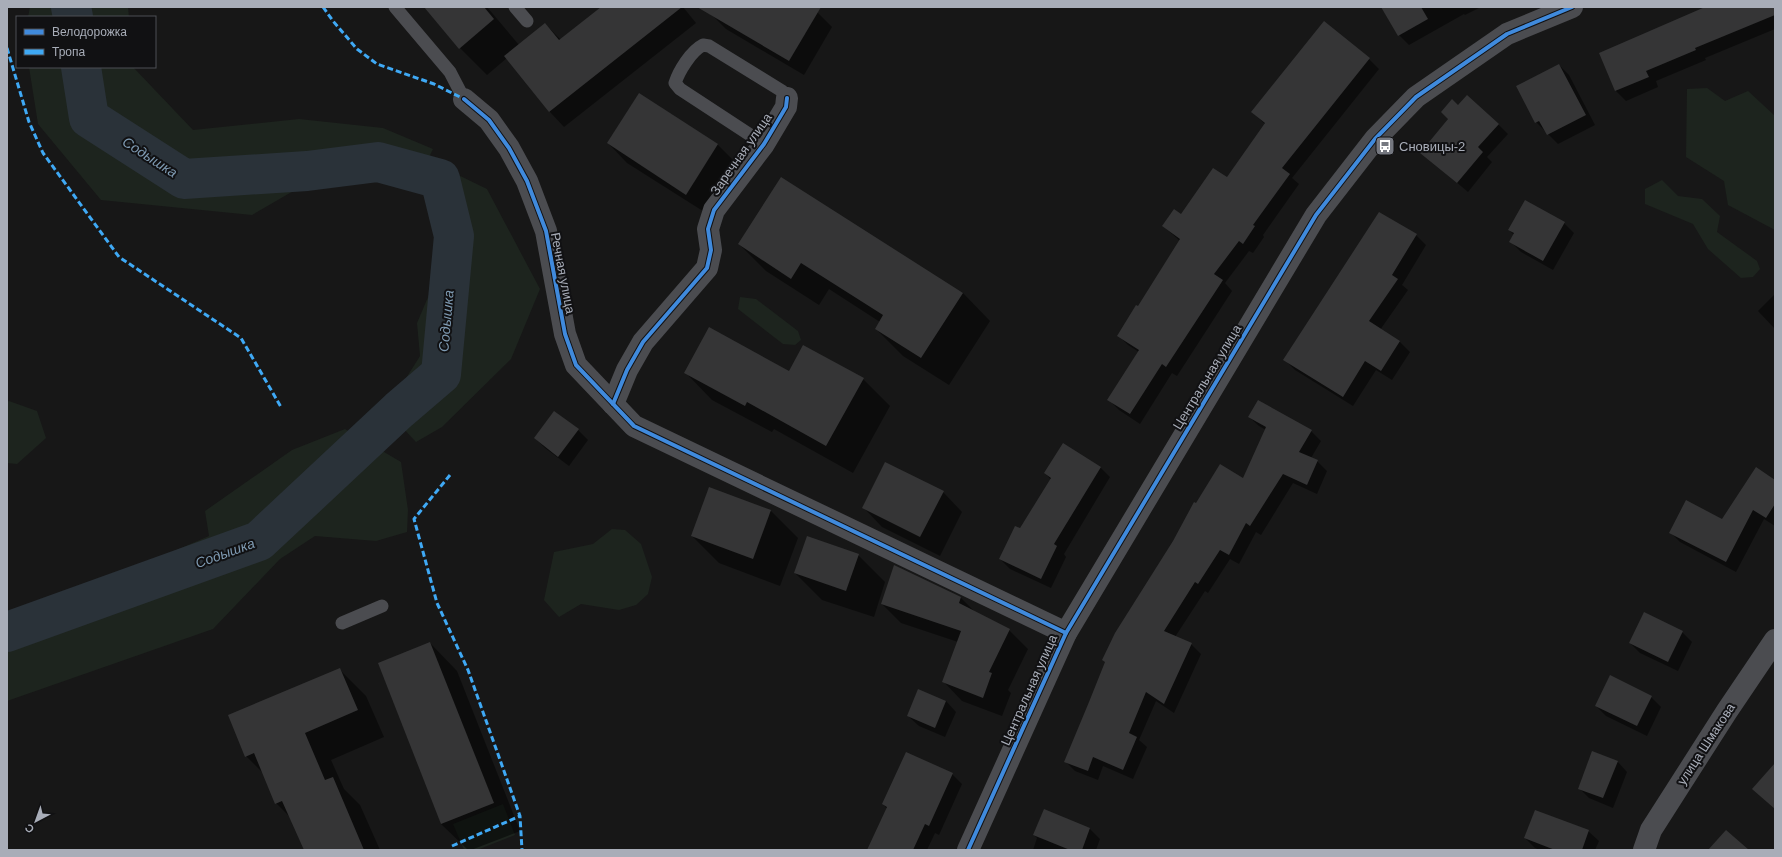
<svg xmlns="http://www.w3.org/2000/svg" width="1782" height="857" font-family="Arial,sans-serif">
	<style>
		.green { fill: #1d241e }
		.shadow { fill: #0007 }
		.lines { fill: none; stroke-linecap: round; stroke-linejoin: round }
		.river { stroke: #2a3239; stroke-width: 40 }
		.building { fill: #353536 }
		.lane { stroke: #4b4c50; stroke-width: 13 }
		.street { stroke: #4b4c50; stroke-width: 22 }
		.quiet { stroke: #3fa9f5; stroke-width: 3; stroke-dasharray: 6 3; stroke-linecap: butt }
		.cycleway-casing { stroke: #111113; stroke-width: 6 }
		.cycleway { stroke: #408adc; stroke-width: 4 }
		.labels { text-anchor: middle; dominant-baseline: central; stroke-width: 4; stroke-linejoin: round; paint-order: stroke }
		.poi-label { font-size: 13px; fill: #a8adb8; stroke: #111113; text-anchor: start }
		.street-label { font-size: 13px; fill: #a8adb8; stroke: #111113 }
		.water-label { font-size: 14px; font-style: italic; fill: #7f9bb3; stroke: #111113 }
	</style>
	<rect width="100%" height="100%" fill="#171717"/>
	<!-- green -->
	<g class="green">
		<polygon points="30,7 128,7 129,17 28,17"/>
		<polygon points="29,67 133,67 193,130 299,119 383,128 433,149 425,165 373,145 252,215 101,200 38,124"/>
		<polygon points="1707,88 1725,101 1748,91 1775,116 1775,230 1728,205 1724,181 1686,157 1687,89"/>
		<polygon points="448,170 487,189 540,289 511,359 442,427 416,442 386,410 420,356 417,323 434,283"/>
		<polygon points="1662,180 1678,196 1702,199 1720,216 1717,232 1757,261 1760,269 1753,277 1741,278 1708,249 1693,224 1645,204 1645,189"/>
		<polygon points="740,297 756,299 798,331 801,340 795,345 783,344 738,309"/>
		<polygon points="9,401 37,411 46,438 17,464 7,463 7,402"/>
		<polygon points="345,429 401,462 408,510 407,532 376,541 315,536 280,559 213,629 7,701 7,617 116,576 209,536 205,511 292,450"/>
		<polygon points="612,529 625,530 641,544 652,577 648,594 636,605 619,610 581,604 559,617 544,600 554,552 593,544"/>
		<polygon points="503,804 515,835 477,850 464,850 453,824"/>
	</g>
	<!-- shadow -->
	<g class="shadow">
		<polygon points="425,7 487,7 519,45 545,24 561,40 603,7 683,7 696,23 564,127 550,112 507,58 487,75 460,48"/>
		<polygon points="715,7 809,7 817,12 832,27 804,75 726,29 711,14"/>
		<polygon points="1383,7 1481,7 1465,15 1464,14 1409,45 1399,35"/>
		<polygon points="1709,7 1775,7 1775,29 1705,58 1706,60 1656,81 1658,87 1626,101 1616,91 1601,54"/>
		<polygon points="1369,59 1379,69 1292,178 1299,184 1263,235 1264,237 1253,253 1249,251 1225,283 1232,291 1177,376 1172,373 1140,424 1119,410 1109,400 1139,352 1128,345 1118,335 1138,308 1180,241 1163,226 1182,216 1227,178 1265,124 1252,112"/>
		<polygon points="1559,65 1569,75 1595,125 1558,144 1536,122"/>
		<polygon points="639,94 718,145 737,164 706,213 627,163 608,143"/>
		<polygon points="1458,106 1498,124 1508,134 1487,157 1492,162 1468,192 1422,153"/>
		<polygon points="1564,223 1574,233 1553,270 1521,252 1511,242 1514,235 1509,230"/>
		<polygon points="1416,235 1426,245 1402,285 1408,290 1380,330 1400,342 1410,352 1392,380 1376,370 1353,406 1295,370 1285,360"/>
		<polygon points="739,244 963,293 990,321 949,385 903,356 876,329 880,322 829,289 819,305 766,271"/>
		<polygon points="1775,294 1775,329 1758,311"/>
		<polygon points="685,372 789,372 863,379 890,406 853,473 774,429 772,432 712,400"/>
		<polygon points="554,412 578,430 588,440 569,466 545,448 535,438"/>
		<polygon points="1249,417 1311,431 1321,441 1311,458 1317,461 1327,471 1317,494 1293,483 1261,535 1256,532 1239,564 1230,559 1208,593 1205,591 1175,637 1191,644 1201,654 1174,713 1156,701 1139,740 1147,747 1133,779 1103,766 1098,780 1075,771 1065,761 1174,542 1196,504 1243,480 1266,430 1259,426"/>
		<polygon points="1100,467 1110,477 1064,554 1066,557 1051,588 1010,569 1000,559 1051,480 1045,473"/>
		<polygon points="1775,481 1775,526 1764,519 1736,572 1680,542 1670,532 1722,520"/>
		<polygon points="943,492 962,512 940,556 882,527 863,507"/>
		<polygon points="771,511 798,538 780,586 719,563 692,536"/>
		<polygon points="858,555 885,582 874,617 822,600 795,573"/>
		<polygon points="960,597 977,614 1009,630 1028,649 1008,690 1011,693 1002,716 962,701 943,681 958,642 901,623 882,604"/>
		<polygon points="1682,632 1692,642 1678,671 1640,653 1630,643"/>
		<polygon points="430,643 457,671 520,831 471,850 468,850 441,824"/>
		<polygon points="339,669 366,696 384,737 331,760 344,789 360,805 380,850 305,850 291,818 276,803 263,773 246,756"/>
		<polygon points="1651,697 1661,707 1647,736 1606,716 1596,706"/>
		<polygon points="946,701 956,712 945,737 919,726 908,716"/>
		<polygon points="1617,761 1627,772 1613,808 1589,798 1579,788"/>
		<polygon points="952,774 962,784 939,835 935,833 927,850 868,850 887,809 883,804"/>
		<polygon points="1044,811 1090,829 1100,839 1096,850 1033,850 1037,838 1034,835"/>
		<polygon points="1588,831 1599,841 1595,850 1540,850 1535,848 1525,838"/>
	</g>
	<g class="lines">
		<!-- river -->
		<g class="river">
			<polyline points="71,7 73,17"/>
			<polyline points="7,632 259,541 399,410 441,374 454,236 440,179 378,162 307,171 184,179 89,118 81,67"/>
		</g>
	</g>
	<!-- building -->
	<g class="building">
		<polygon points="424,7 484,7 494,19 459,49"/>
		<polygon points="601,7 682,7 549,112 504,56 545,23 559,40"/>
		<polygon points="697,7 821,7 789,61"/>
		<polygon points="1381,7 1421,7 1428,19 1398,36"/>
		<polygon points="1705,7 1775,7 1775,15 1695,48 1696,50 1646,71 1649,77 1615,91 1599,53"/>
		<polygon points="1324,21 1370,58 1282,168 1290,174 1253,225 1255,226 1243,244 1239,241 1214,274 1223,280 1166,367 1162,364 1130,414 1107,400 1139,350 1117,336 1136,305 1138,306 1180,239 1162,226 1174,209 1181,214 1213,168 1227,177 1265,123 1251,112"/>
		<polygon points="1559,64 1586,115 1547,135 1539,121 1535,123 1516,86"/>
		<polygon points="639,93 718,144 686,195 607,143"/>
		<polygon points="1467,95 1499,124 1478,147 1483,152 1457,183 1420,153 1448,119 1441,112 1452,99 1458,105"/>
		<polygon points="781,177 963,293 921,358 875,329 883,315 801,263 791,279 738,244"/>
		<polygon points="1525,200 1565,222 1543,261 1509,242 1514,233 1508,230"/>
		<polygon points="1379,212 1417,234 1392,275 1398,279 1369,321 1400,341 1381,371 1365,361 1343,397 1283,360"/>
		<polygon points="709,327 789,371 803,345 864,378 826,446 747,402 745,406 684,373"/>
		<polygon points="1258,400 1312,430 1299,452 1318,460 1307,485 1283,474 1250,526 1246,523 1229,555 1220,550 1198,584 1195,582 1164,631 1192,643 1164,704 1146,692 1129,733 1137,737 1123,770 1093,757 1088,771 1064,762 1089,702 1105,662 1102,660 1115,633 1173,541 1194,502 1196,503 1220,464 1243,478 1266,427 1248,417"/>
		<polygon points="554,411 579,429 558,457 534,438"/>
		<polygon points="1063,443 1101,467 1054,544 1057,546 1041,579 999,559 1015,526 1020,528 1051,478 1044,473"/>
		<polygon points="885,462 944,491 920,537 862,508"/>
		<polygon points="1756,467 1775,480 1775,504 1766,518 1753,510 1726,562 1669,533 1686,500 1722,519"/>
		<polygon points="709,487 771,510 753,559 691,536"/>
		<polygon points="807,536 859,554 846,591 794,573"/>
		<polygon points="894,565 961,597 959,603 1010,629 989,672 992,673 983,698 942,682 961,631 881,604"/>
		<polygon points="1644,612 1683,631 1668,662 1629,643"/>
		<polygon points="430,642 494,803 441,824 378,663"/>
		<polygon points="340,668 358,710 305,733 325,780 333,777 364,850 304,850 282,801 275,804 254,753 245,757 228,715"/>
		<polygon points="1610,675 1652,696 1637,726 1595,706"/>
		<polygon points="918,689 946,701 935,728 907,716"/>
		<polygon points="1592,751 1618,761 1603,798 1578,789"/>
		<polygon points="906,752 953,773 929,826 925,824 913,850 867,850 887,807 882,804"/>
		<polygon points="1775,763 1775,809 1752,789"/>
		<polygon points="1044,809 1090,828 1082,850 1070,850 1033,835"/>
		<polygon points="1535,810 1589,830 1582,850 1555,850 1524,838"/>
		<polygon points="1726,830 1749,850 1708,850"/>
	</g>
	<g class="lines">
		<!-- lane -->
		<g class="lane">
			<polyline points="395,7 450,72 464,99"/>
			<polyline points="515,7 527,21"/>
			<path d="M 764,144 L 680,89 L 675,83 C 679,71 691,51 703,45 L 709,46 L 782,91 L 787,98"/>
			<polyline points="342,623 382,606"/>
		</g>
		<!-- street -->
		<g class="street">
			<polyline points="464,99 489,120 509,148 527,181 546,231 565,334 576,365 634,426 1066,633"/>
			<polyline points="613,404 627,370 643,342 707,268 711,250 708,229 714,210 764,144 786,107 787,98"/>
			<polyline points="968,850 1066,633 1316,215 1375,139 1416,97 1507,34 1572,7"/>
			<polyline points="1644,850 1651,830 1727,711 1775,640"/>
		</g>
		<!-- quiet -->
		<g class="quiet">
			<polyline points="323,7 333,21 357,49 377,64 434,84 464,99"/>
			<polyline points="7,48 29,122 43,153 119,257 241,338 281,407"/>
			<polyline points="450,475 414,519 437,603 468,670 520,816 522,850"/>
			<polyline points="452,846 520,816"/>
		</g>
		<defs>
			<g id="cycleway">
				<polyline points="464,99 489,120 509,148 527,181 546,231 565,334 576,365 634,426 1066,633"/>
				<polyline points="613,404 627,370 643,342 707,268 711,250 708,229 714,210 764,144 786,107 787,98"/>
				<polyline points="968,850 1066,633 1316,215 1375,139 1416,97 1507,34 1572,7"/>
			</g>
		</defs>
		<!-- cycleway casing -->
		<use href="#cycleway" class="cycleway-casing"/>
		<!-- cycleway -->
		<use href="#cycleway" class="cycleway"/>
	</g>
	<!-- icons -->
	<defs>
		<symbol id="bus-square" viewBox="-11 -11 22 22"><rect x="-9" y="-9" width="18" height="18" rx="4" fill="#757880" stroke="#111113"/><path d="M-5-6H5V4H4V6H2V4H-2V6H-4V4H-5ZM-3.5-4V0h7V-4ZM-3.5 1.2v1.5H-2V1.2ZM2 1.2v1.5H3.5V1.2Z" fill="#fff"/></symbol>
	</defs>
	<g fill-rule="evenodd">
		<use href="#bus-square" x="1374" y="135" width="22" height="22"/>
	</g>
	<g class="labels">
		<!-- poi labels -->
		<g class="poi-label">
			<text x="1399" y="146">Сновицы-2</text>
		</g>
		<!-- street labels -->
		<g class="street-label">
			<text transform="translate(741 154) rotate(-55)">Заречная улица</text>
			<text transform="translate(563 273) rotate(79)">Речная улица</text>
			<text transform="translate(1207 377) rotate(-59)">Центральная улица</text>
			<text transform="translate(1029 690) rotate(-66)">Центральная улица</text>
			<text transform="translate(1706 744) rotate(-57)">улица Шмакова</text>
		</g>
		<!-- water labels -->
		<g class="water-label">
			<text transform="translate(150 157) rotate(33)">Содышка</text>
			<text transform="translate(446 321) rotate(-85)">Содышка</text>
			<text transform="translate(225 553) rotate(-20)">Содышка</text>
		</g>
	</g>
	<!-- border -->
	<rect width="1782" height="857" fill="none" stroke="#a8adb8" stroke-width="16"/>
	<!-- legend -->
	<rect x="16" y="16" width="140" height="52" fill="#111113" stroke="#4d4f55"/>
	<rect x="24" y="29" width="20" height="6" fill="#408adc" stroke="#4d4f55"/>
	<text x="52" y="36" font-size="12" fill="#a8adb8">Велодорожка</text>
	<rect x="24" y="49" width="20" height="6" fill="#3fa9f5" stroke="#4d4f55"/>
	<text x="52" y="56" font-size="12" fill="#a8adb8">Тропа</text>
	<!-- north arrow -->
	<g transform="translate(36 821) rotate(221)" stroke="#111113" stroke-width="3" paint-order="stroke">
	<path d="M0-3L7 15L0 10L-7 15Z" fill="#a8adb8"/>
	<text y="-6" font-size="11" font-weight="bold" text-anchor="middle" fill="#a8adb8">С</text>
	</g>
</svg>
